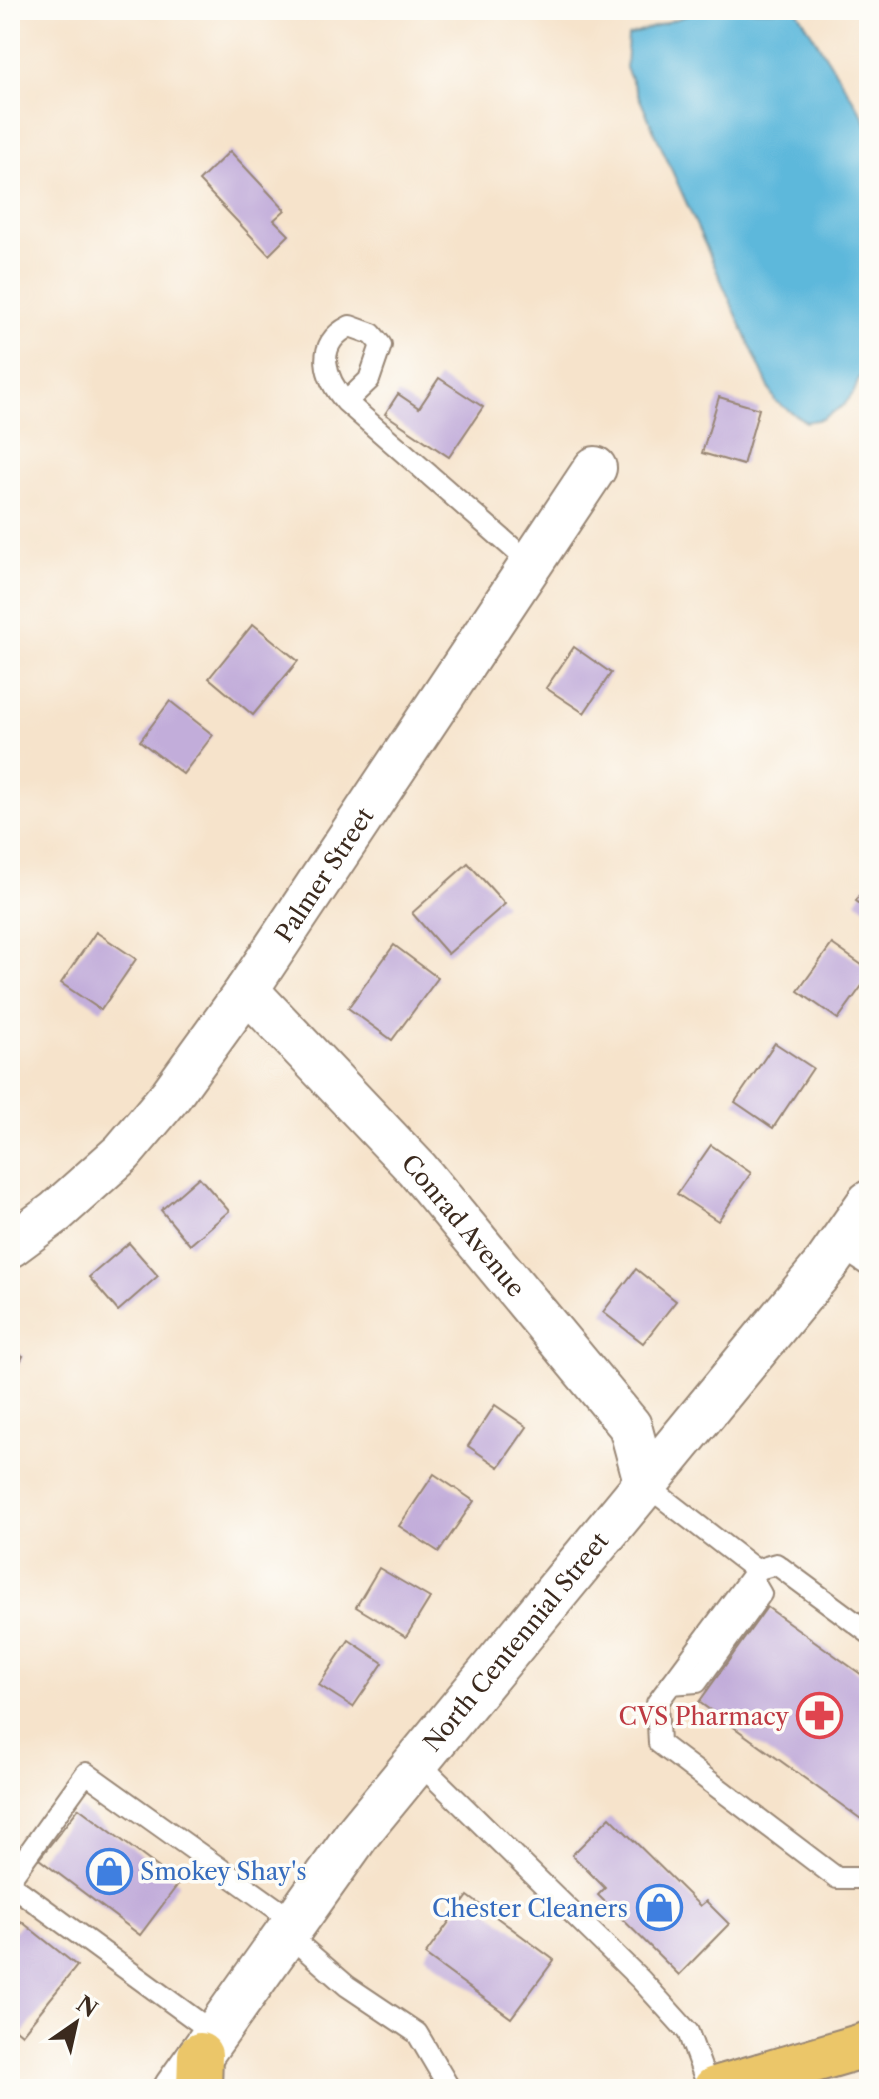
<svg xmlns="http://www.w3.org/2000/svg" width="879" height="2099" font-family="'Libre Caslon Text',serif">
	<style>
		.water { fill: #5db8db; stroke: #4c717c; stroke-width: 2 }
		.building { fill: #c2adda }
		.lines { fill: none; stroke-linecap: round; stroke-linejoin: round }
		.service-casing { stroke: #988674; stroke-width: 24 }
		.minor-casing { stroke: #988674; stroke-width: 46 }
		.tertiary-casing { stroke: #988674; stroke-width: 48 }
		.primary-casing { stroke: #988674; stroke-width: 48 }
		.service { stroke: #fff; stroke-width: 20 }
		.minor { stroke: #fff; stroke-width: 42 }
		.tertiary { stroke: #fff; stroke-width: 44 }
		.primary { stroke: #ebc669; stroke-width: 44 }
		.labels { text-anchor: middle; dominant-baseline: central; stroke-width: 7; stroke-linejoin: round; paint-order: stroke }
		.street-label { font-size: 24px; fill: #3b2a1e; stroke: #fdfcf7 }
		.health-label { font-size: 24px; fill: #be3a42; stroke: #fdfcf7; text-anchor: end }
		.shop-label { font-size: 24px; fill: #366cbe; stroke: #fdfcf7; text-anchor: start }
	</style>
	<rect width="100%" height="100%" fill="#fdfcf7"/>
	<filter id="ink" filterUnits="userSpaceOnUse"><feTurbulence type="fractalNoise" baseFrequency=".0125" numOctaves="2"/><feDisplacementMap in="SourceGraphic" scale="16" xChannelSelector="R" yChannelSelector="G"/><feConvolveMatrix kernelMatrix="1 2 1 2 8 2 1 2 1" color-interpolation-filters="sRGB"/></filter>
	<filter id="wash" filterUnits="userSpaceOnUse"><feTurbulence type="fractalNoise" baseFrequency=".006" numOctaves="4" result="noise"/><feDisplacementMap in="SourceGraphic" scale="32" xChannelSelector="R" yChannelSelector="G"/><feGaussianBlur stdDeviation="1.8" result="paint"/><feColorMatrix in="noise" values="0 0 0 0 0 0 0 0 0 0 0 0 0 0 0 0 0 1.4 0 .05"/><feComposite in="paint" operator="in"/></filter>
	<g filter="url(#wash)">
		<rect width="100%" height="100%" fill="#f6e3cb"/>
		<!-- water -->
		<polygon class="water" points="702,10 797,10 864,117 869,133 869,352 854,392 844,405 822,419 806,422 775,401 626,68 628,36"/>
		<g id="blocks">
			<!-- building -->
			<g class="building">
				<polygon points="230,151 285,210 274,220 289,235 269,255 199,181"/>
				<polygon points="439,378 483,407 449,457 385,414 398,394 419,408"/>
				<polygon points="719,397 759,409 743,465 702,453"/>
				<polygon points="253,624 298,661 253,715 209,678"/>
				<polygon points="574,647 611,673 584,713 546,688"/>
				<polygon points="170,701 213,735 183,774 140,741"/>
				<polygon points="468,863 505,904 448,954 412,913"/>
				<polygon points="869,881 869,910 856,901"/>
				<polygon points="96,932 136,959 101,1010 61,983"/>
				<polygon points="832,944 869,970 869,976 838,1019 798,991"/>
				<polygon points="394,945 438,978 392,1040 348,1008"/>
				<polygon points="775,1043 813,1068 773,1128 735,1102"/>
				<polygon points="711,1145 751,1173 718,1221 677,1194"/>
				<polygon points="199,1177 229,1211 190,1245 161,1210"/>
				<polygon points="129,1243 158,1276 118,1311 89,1277"/>
				<polygon points="636,1269 676,1301 643,1343 603,1312"/>
				<polygon points="10,1350 23,1356 10,1382"/>
				<polygon points="495,1405 527,1427 499,1467 468,1446"/>
				<polygon points="434,1474 474,1501 439,1552 399,1526"/>
				<polygon points="379,1568 430,1598 406,1637 356,1607"/>
				<polygon points="767,1607 869,1680 869,1817 861,1819 699,1702"/>
				<polygon points="349,1640 383,1663 353,1707 319,1685"/>
				<polygon points="79,1808 179,1883 140,1935 39,1859"/>
				<polygon points="610,1817 700,1906 706,1901 729,1924 679,1975 598,1895 605,1888 572,1855"/>
				<polygon points="468,1896 554,1960 511,2018 425,1955"/>
				<polygon points="22,1922 77,1966 22,2034 10,2024 10,1936"/>
			</g>
		</g>
	</g>
	<g filter="url(#ink)">
		<use href="#blocks" fill-opacity="0" stroke="#988674" stroke-width="2"/>
		<g class="lines">
			<defs>
				<g id="service">
					<path d="M 346,402 L 369,380 L 381,345 L 372,334 L 350,326 C 313,344 325,379 346,402 L 531,564"/>
					<polyline points="839,1246 869,1266"/>
					<polyline points="646,1485 756,1570 657,1703 659,1743 837,1878 869,1878"/>
					<polyline points="756,1570 776,1564 869,1633"/>
					<polyline points="671,1684 697,1682 761,1594 751,1577"/>
					<polyline points="417,1761 641,1980 688,2032 709,2089"/>
					<polyline points="10,1879 86,1773 295,1922"/>
					<polyline points="10,1884 215,2034"/>
					<polyline points="286,1933 347,1986 417,2033 450,2089"/>
				</g>
				<g id="minor">
					<path id="s1" d="M 247,990 L 417,1169 L 630,1426 L 646,1485"/>
					<path id="s2" d="M 10,1246 L 56,1212 L 122,1153 L 171,1095 L 247,990 L 595,468"/>
				</g>
				<g id="tertiary">
					<path id="s3" d="M 176,2089 L 359,1832 L 827,1263 L 869,1203"/>
				</g>
				<g id="primary">
					<polyline points="199,2089 200,2055"/>
					<polyline points="715,2089 869,2044"/>
				</g>
			</defs>
			<!-- service casing -->
			<use href="#service" class="service-casing"/>
			<!-- minor casing -->
			<use href="#minor" class="minor-casing"/>
			<!-- tertiary casing -->
			<use href="#tertiary" class="tertiary-casing"/>
			<!-- primary casing -->
			<use href="#primary" class="primary-casing"/>
			<!-- service -->
			<use href="#service" class="service"/>
			<!-- minor -->
			<use href="#minor" class="minor"/>
			<!-- tertiary -->
			<use href="#tertiary" class="tertiary"/>
			<!-- primary -->
			<use href="#primary" class="primary"/>
		</g>
	</g>
	<!-- icons -->
	<defs>
		<symbol id="pharmacy-ring" viewBox="-11 -11 22 22"><circle r="9.5" fill="#fdfcf7" stroke="#e0444e" stroke-width="1.5"/><path d="M-2-6h4v4h4v4h-4v4h-4v-4h-4v-4h4Z" fill="#e0444e"/></symbol>
		<symbol id="shop-ring" viewBox="-11 -11 22 22"><circle r="9.5" fill="#fdfcf7" stroke="#3f7fe0" stroke-width="1.5"/><path d="M-5-2.5h2.3a2.7 3.5 0 0 1 5.4 0H5L5.5 6h-11ZM-1.5-2.5h3a1.5 2.3 0 0 0-3 0Z" fill="#3f7fe0"/></symbol>
	</defs>
	<g fill-rule="evenodd">
		<use href="#pharmacy-ring" x="794" y="1690" width="51" height="51"/>
		<use href="#shop-ring" x="84" y="1846" width="51" height="51"/>
		<use href="#shop-ring" x="634" y="1882" width="51" height="51"/>
	</g>
	<g class="labels">
		<!-- street labels -->
		<g class="street-label">
			<text stroke="none"><textPath href="#s2" startOffset="490">Palmer Street</textPath></text>
			<text stroke="none"><textPath href="#s1" startOffset="320">Conrad Avenue</textPath></text>
			<text stroke="none"><textPath href="#s3" startOffset="562">North Centennial Street</textPath></text>
		</g>
		<!-- health labels -->
		<g class="health-label">
			<text x="789" y="1716">CVS Pharmacy</text>
		</g>
		<!-- shop labels -->
		<g class="shop-label">
			<text x="140" y="1871">Smokey Shay's</text>
			<text x="628" y="1908" text-anchor="end">Chester Cleaners</text>
		</g>
	</g>
	<!-- margin -->
	<rect width="879" height="2099" fill="none" stroke="#fdfcf7" stroke-width="40"/>
	<!-- north arrow -->
	<g transform="translate(76 2023) rotate(34)" stroke="#fdfcf7" stroke-width="6" paint-order="stroke">
	<path d="M0-6L14 30L0 20L-14 30Z" fill="#3b2a1e"/>
	<text y="-12" font-size="22" font-weight="bold" text-anchor="middle" fill="#3b2a1e">N</text>
	</g>
</svg>
